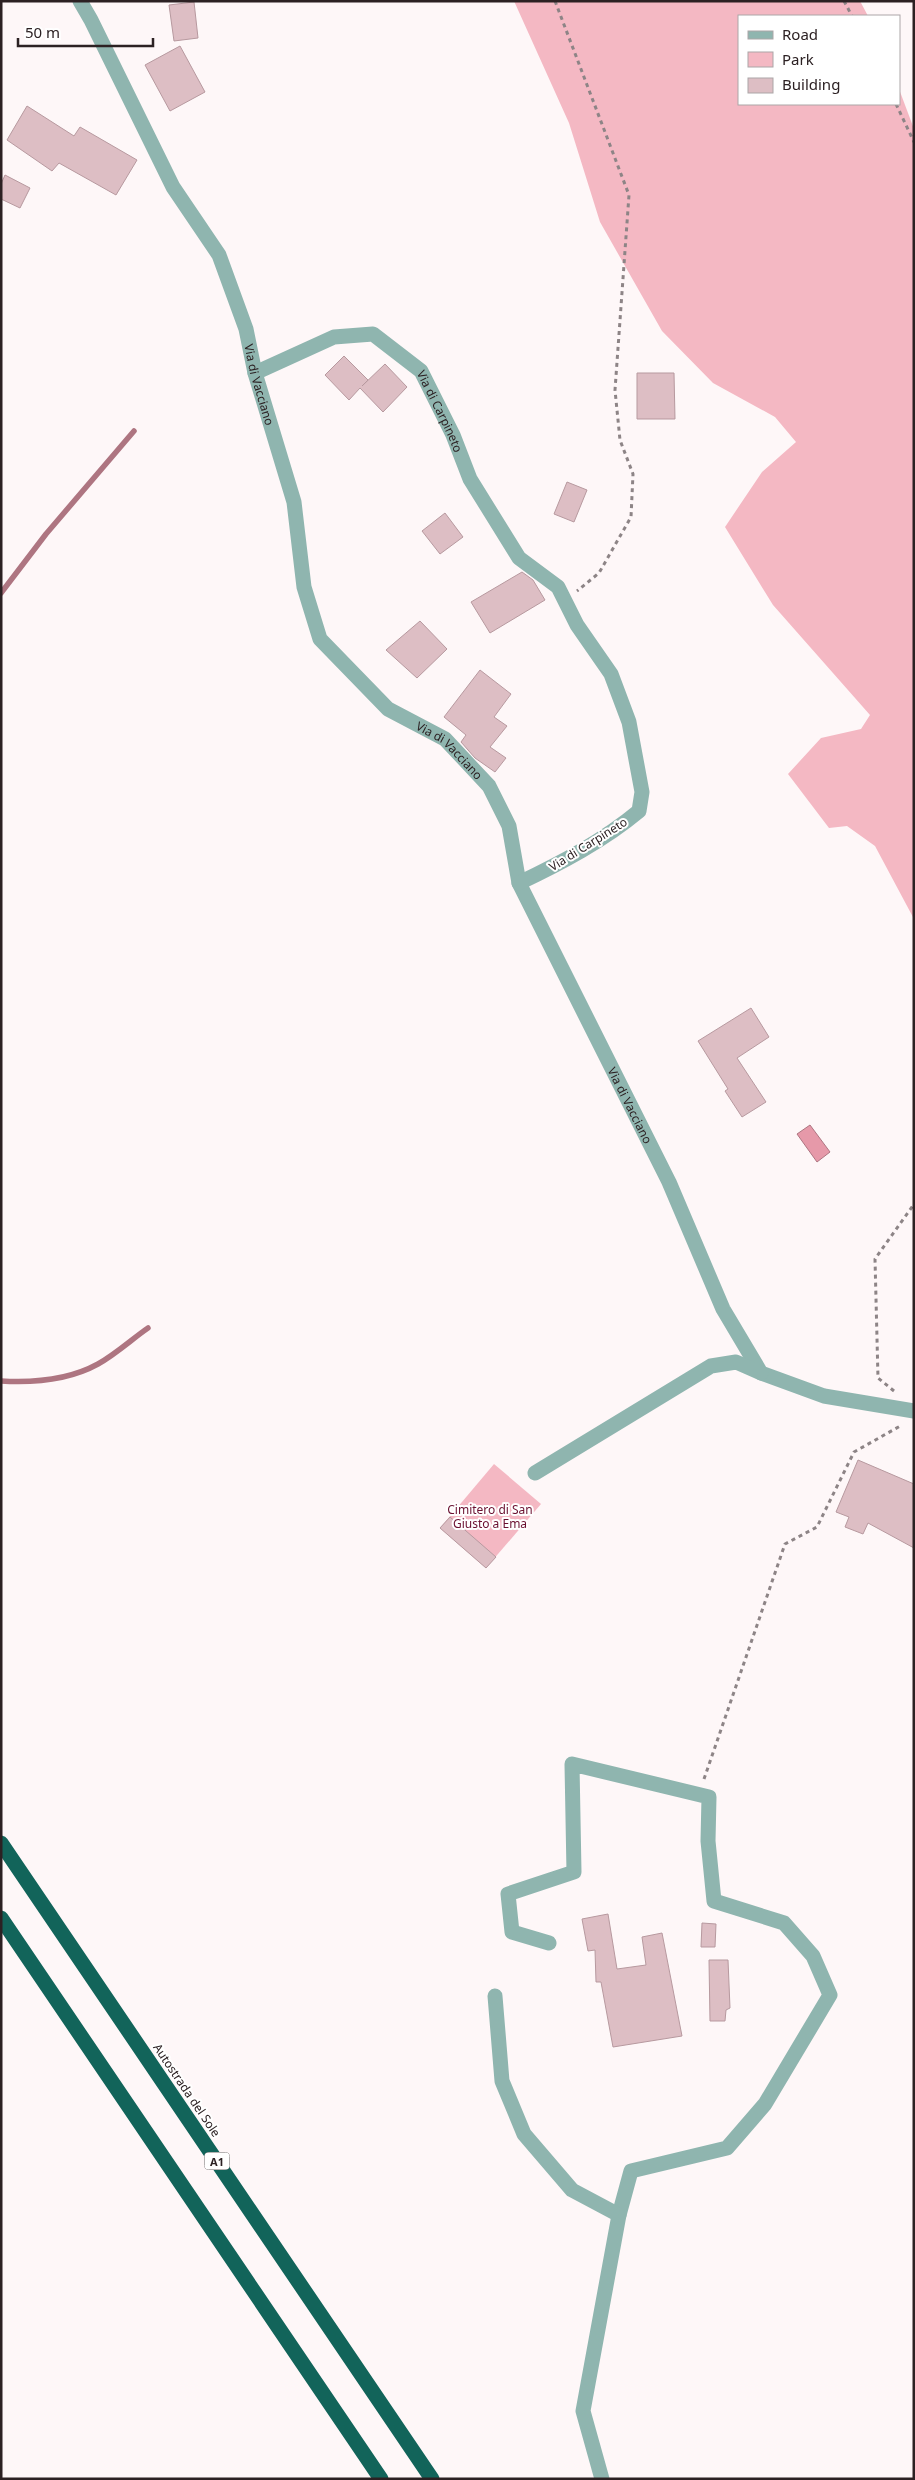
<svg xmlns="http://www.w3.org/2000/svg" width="915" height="2480" font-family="'Noto Sans',sans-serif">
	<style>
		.green { fill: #f4b8c3 }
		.water { fill: #e699a9; stroke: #ae7581 }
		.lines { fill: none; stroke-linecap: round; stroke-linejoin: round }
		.stream { stroke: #ae7581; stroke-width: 5.5 }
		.building { fill: #ddbec4; stroke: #b7999f }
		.path { stroke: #8d8486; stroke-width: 3; stroke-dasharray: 4 4; stroke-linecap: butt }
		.minor { stroke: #8fb5af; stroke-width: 15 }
		.highway { stroke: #12645a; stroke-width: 15 }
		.labels { text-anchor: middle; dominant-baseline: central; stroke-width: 4; stroke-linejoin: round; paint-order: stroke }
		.shield { fill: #fff; stroke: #6b6465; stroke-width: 1 }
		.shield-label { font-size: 11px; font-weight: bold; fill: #2c2123 }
		.street-label { font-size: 12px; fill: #2c2123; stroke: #fff }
		.park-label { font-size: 12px; fill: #6a1030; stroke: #fff }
	</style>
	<rect width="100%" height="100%" fill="#fef7f8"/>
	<!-- green -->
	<g class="green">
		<polygon points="514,1 860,1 868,16 739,16 739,104 899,104 899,89 914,129 914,919 875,846 847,826 829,828 788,774 821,738 861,729 870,715 773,605 725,527 762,472 796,442 775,417 713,383 662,331 600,222 569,123"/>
		<polygon points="494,1464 541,1504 486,1568 440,1528"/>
	</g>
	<!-- water -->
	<polygon class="water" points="810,1125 830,1152 817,1162 797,1134"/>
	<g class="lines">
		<!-- stream -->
		<g class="stream">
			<polyline points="1,593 46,534 134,431"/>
			<path d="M 1,1381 C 34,1383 69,1380 98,1364 C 116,1354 132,1339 148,1328"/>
		</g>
	</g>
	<!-- building -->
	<g class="building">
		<polygon points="194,2 198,38 174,41 169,5"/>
		<polygon points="180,46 205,92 170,111 145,65"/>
		<polygon points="27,106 74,136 80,127 137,160 116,195 59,163 52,171 7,140"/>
		<polygon points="5,175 30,188 20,208 1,199 1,184"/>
		<polygon points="344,356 368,380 362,386 385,364 407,387 383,412 360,388 349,400 325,375"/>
		<polygon points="637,373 674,373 675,419 637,419"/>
		<polygon points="567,482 587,490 574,522 554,514"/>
		<polygon points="445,513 463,537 440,554 422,531"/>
		<polygon points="522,572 533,580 545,600 490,633 471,602"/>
		<polygon points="420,621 447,649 417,678 386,650"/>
		<polygon points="480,670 511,694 494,717 507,726 490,747 506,758 495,772 475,758 461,742 466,735 444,717"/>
		<polygon points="751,1008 769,1037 737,1058 766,1102 742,1117 725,1091 728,1089 698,1041"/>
		<polygon points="858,1460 914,1484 914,1548 868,1523 863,1534 845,1527 849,1517 836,1512"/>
		<polygon points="450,1517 496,1557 486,1568 440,1528"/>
		<polygon points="608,1914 617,1969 646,1965 642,1937 662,1933 682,2036 613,2047 601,1982 596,1982 595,1950 588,1951 582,1919"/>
		<polygon points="702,1923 716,1924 715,1947 701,1947"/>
		<polygon points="709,1960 728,1960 730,2008 726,2010 725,2021 710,2021"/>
	</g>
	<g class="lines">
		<!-- path -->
		<g class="path">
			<polyline points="555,1 629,195 615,390 620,440 633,474 631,517 599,573 577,591"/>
			<polyline points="844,1 852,16"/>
			<polyline points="896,104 914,142"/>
			<polyline points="894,1391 878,1378 875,1259 914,1204"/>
			<polyline points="704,1779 785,1544 817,1527 854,1452 902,1425"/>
		</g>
		<!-- minor -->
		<g class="minor">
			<path id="s1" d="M 80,1 L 91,20 L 173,187 L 219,255 L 246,329 L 255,373 L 294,502 L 304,587 L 320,639 L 388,709 L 445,739 L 489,786 L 509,826 L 519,883 L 669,1182 L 723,1309 L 761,1373 L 824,1396 L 914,1411"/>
			<path id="s2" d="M 255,373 L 334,337 L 373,334 L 421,371 L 453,435 L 470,479 L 519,558 L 558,587 L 577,625 L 611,674 L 629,722 L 642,792 L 639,811 C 603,841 561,863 519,883"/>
			<polyline points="535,1473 711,1366 736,1362 761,1373"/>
			<polyline points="549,1943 512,1932 508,1894 574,1872 572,1764 709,1797 708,1841 714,1901 784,1923 813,1956 830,1995 765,2104 727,2148 631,2171 619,2215"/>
			<polyline points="495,1996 502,2081 524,2134 572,2190 619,2215 583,2411 602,2479"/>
		</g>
		<!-- highway -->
		<g class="highway">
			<polyline points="1,1843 432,2479"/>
			<polyline points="1,1918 381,2479"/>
		</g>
	</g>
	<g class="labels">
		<!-- shield labels -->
		<rect class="shield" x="204.5" y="2152.5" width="25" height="17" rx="4"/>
		<g class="shield-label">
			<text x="217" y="2161">A1</text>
		</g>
		<!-- street labels -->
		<g class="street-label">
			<text stroke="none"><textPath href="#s1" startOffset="426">Via di Vacciano</textPath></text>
			<text stroke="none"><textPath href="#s2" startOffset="231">Via di Carpineto</textPath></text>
			<text stroke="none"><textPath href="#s1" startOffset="861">Via di Vacciano</textPath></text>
			<text transform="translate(588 844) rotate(-32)">Via di Carpineto</text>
			<text stroke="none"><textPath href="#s1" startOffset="1266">Via di Vacciano</textPath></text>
			<text transform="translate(187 2090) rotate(56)">Autostrada del Sole</text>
		</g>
		<!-- park labels -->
		<g class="park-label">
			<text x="490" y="1509">Cimitero di San<tspan x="490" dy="14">Giusto a Ema</tspan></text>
		</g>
	</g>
	<!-- border -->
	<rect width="915" height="2480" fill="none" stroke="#2c2123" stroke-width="5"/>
	<!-- legend -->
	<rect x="738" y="15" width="162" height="90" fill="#ffffff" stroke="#aba6a7"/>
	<rect x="748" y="31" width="25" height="8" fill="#8fb5af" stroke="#aba6a7"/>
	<text x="782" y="40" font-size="15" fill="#2c2123">Road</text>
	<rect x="748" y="52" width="25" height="15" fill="#f4b8c3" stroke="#aba6a7"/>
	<text x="782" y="65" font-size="15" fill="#2c2123">Park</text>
	<rect x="748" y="78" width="25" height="15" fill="#ddbec4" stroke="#aba6a7"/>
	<text x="782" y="90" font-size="15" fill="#2c2123">Building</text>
	<!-- scale -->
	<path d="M18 38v8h135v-8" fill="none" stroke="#2c2123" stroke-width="2.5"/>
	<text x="25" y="38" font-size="15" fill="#2c2123" stroke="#ffffff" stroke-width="4" paint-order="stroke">50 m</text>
</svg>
